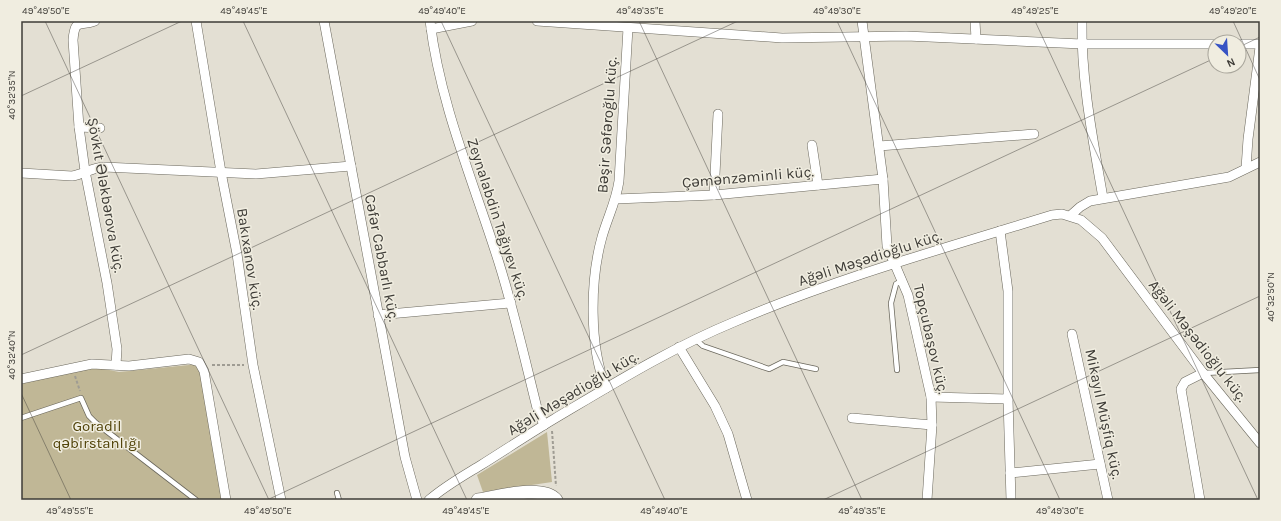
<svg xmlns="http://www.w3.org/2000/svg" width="1281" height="521" font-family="Karla,sans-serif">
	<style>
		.green { fill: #c0b796 }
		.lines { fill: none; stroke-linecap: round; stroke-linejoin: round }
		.lane-casing { stroke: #6b685d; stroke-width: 6 }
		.street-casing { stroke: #6b685d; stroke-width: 10 }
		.secondary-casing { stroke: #6b685d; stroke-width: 14 }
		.path { stroke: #9f9c93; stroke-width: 2; stroke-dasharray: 3 2; stroke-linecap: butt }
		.lane { stroke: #fff; stroke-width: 4.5 }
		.street { stroke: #fff; stroke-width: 9 }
		.secondary { stroke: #fff; stroke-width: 13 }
		.ticks { fill: none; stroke: #3e3c37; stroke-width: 1; stroke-opacity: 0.45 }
		.labels { text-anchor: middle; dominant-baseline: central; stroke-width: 3; stroke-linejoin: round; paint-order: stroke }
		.street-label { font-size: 15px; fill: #3e3c37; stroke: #f0ede0 }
		.park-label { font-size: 15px; fill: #514309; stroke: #f0ede0 }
		.neatline { fill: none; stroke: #3e3c37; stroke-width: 1.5 }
		.ticks-label { font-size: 10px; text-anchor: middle; fill: #3e3c37 }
	</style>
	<rect width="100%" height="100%" fill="#e3dfd3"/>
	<!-- green -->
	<g class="green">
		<polygon points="199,364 222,500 21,500 21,384 69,372 100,368 119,372"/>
		<polygon points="547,432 552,482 483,492 477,475"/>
	</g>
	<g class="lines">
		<defs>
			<g id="lane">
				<polyline points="695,339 703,346 769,369 783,362 816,369"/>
				<polyline points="897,370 891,303 896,284 903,280"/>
				<polyline points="1204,373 1260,370"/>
				<polyline points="21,418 81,398 89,416 96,423 196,500"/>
				<polyline points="337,493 339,500"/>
			</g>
			<g id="street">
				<path d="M 95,21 C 79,27 75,18 73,40 L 79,127 L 85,171 L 107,283 L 117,349 L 116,365"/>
				<polyline points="196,21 221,172 237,254 253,365 281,500"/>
				<polyline points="324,21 405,457 417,500"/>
				<path d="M 430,21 C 440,105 474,183 499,263 C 514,311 525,360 537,408 L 544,425"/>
				<polyline points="537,21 782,38 906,36 1082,44 1215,44"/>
				<polyline points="862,21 883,179 887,246 908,295 931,397 932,425 927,500"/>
				<polyline points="975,21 976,39"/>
				<path d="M 1082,21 C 1081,80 1093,140 1103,198"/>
				<polyline points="431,29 472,21"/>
				<polyline points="1239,44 1260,44"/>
				<polyline points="79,127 100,128"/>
				<polyline points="812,145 818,185"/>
				<polyline points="879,146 1034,134"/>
				<polyline points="1246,168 1248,139 1260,47"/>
				<path d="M 21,173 L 72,176 C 84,174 91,168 104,167 L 256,174 L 351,166"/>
				<polyline points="714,195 718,114"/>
				<polyline points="616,199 714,195 883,179"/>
				<polyline points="1071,215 1080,207 1090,201 1229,177 1260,162"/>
				<polyline points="1000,231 1008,291 1008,399 1011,500"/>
				<polyline points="378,315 511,303"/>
				<polyline points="1072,334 1108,500"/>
				<polyline points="679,347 715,406 728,434 747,500"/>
				<polyline points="21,379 92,364 129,366 189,359 199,362 204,371 226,500"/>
				<path d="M 606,388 C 589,346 590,280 602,237 C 608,216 616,202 619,181 L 628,28"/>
				<polyline points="931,397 1008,399"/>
				<polyline points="852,418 932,425"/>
				<polyline points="1010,473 1100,464"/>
				<path d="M 429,500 C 445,486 463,476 481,465 C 505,450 529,434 554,419 C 613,384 671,348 734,322 C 837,278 945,248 1052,215 L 1062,214 L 1081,220 L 1102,238 L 1203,373 L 1260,443"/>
				<polyline points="1200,500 1181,389 1185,382 1203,373"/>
			</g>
			<path id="secondary" d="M 478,500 C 497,497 543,484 556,500"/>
		</defs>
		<!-- lane casing -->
		<use href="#lane" class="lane-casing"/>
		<!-- street casing -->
		<use href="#street" class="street-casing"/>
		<!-- secondary casing -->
		<use href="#secondary" class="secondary-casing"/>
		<!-- path -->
		<g class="path">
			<polyline points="212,365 244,365"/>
			<polyline points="75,376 80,391"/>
			<polyline points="552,431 556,486"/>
		</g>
		<!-- lane -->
		<use href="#lane" class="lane"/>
		<!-- street -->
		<use href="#street" class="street"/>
		<!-- secondary -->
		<use href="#secondary" class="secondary"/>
	</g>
	<!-- ticks -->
	<path class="ticks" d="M 45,21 L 269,500M 243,21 L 467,500M 441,21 L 665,500M 639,21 L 862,500M 837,21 L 1060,500M 1035,21 L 1258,500M 1233,21 L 1260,80M 1239,47 L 1260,37M 21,96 L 182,21M 21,355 L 738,21M 21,393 L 71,500M 267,500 L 1215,58M 823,500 L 1260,296"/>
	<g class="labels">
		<!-- street labels -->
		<g class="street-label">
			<text transform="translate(607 125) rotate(-86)">Bəşir Səfəroğlu küç.</text>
			<text transform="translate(748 177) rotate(-5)">Çəmənzəminli küç.</text>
			<text transform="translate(106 195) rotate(80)">Şövkıt Ələkbərova küç.</text>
			<text transform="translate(498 219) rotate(72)">Zeynalabdin Tağıyev küç.</text>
			<text transform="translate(382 258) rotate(79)">Cəfər Cabbarlı küç.</text>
			<text transform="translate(870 258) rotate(-18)">Ağəli Məşədioğlu küç.</text>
			<text transform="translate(250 259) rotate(81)">Bakıxanov küç.</text>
			<text transform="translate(931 339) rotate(77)">Topçubaşov küç.</text>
			<text transform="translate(1198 341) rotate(52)">Ağəli Məşədioğlu küç.</text>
			<text transform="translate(573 393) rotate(-31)">Ağəli Məşədioğlu küç.</text>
			<text transform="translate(1104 414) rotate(78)">Mikayıl Müşfiq küç.</text>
		</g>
		<!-- park labels -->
		<g class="park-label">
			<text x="97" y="426">Goradil<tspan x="97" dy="17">qəbirstanlığı</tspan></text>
		</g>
	</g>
	<!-- border -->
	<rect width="1281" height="521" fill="none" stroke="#f0ede0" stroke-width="44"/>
	<!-- north arrow -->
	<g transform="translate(1227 54) rotate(155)"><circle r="19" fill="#f0ede0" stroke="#a9a69c"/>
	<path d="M0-3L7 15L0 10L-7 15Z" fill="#3753c4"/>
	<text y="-6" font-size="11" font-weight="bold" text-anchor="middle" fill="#3e3c37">N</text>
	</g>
	<rect x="22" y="22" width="1237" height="477" class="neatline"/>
	<g class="ticks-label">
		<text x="46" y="14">49°49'50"E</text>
		<text x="244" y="14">49°49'45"E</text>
		<text x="442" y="14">49°49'40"E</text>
		<text x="640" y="14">49°49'35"E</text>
		<text x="837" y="14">49°49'30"E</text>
		<text x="1035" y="14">49°49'25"E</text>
		<text x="1233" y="14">49°49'20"E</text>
		<text transform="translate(11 95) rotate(-90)" y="4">40°32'35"N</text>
		<text transform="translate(1270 297) rotate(-90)" y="4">40°32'50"N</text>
		<text transform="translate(11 355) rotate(-90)" y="4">40°32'40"N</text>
		<text x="70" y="514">49°49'55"E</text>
		<text x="268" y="514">49°49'50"E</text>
		<text x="466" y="514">49°49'45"E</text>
		<text x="664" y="514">49°49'40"E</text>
		<text x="862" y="514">49°49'35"E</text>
		<text x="1060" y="514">49°49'30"E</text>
	</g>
</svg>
